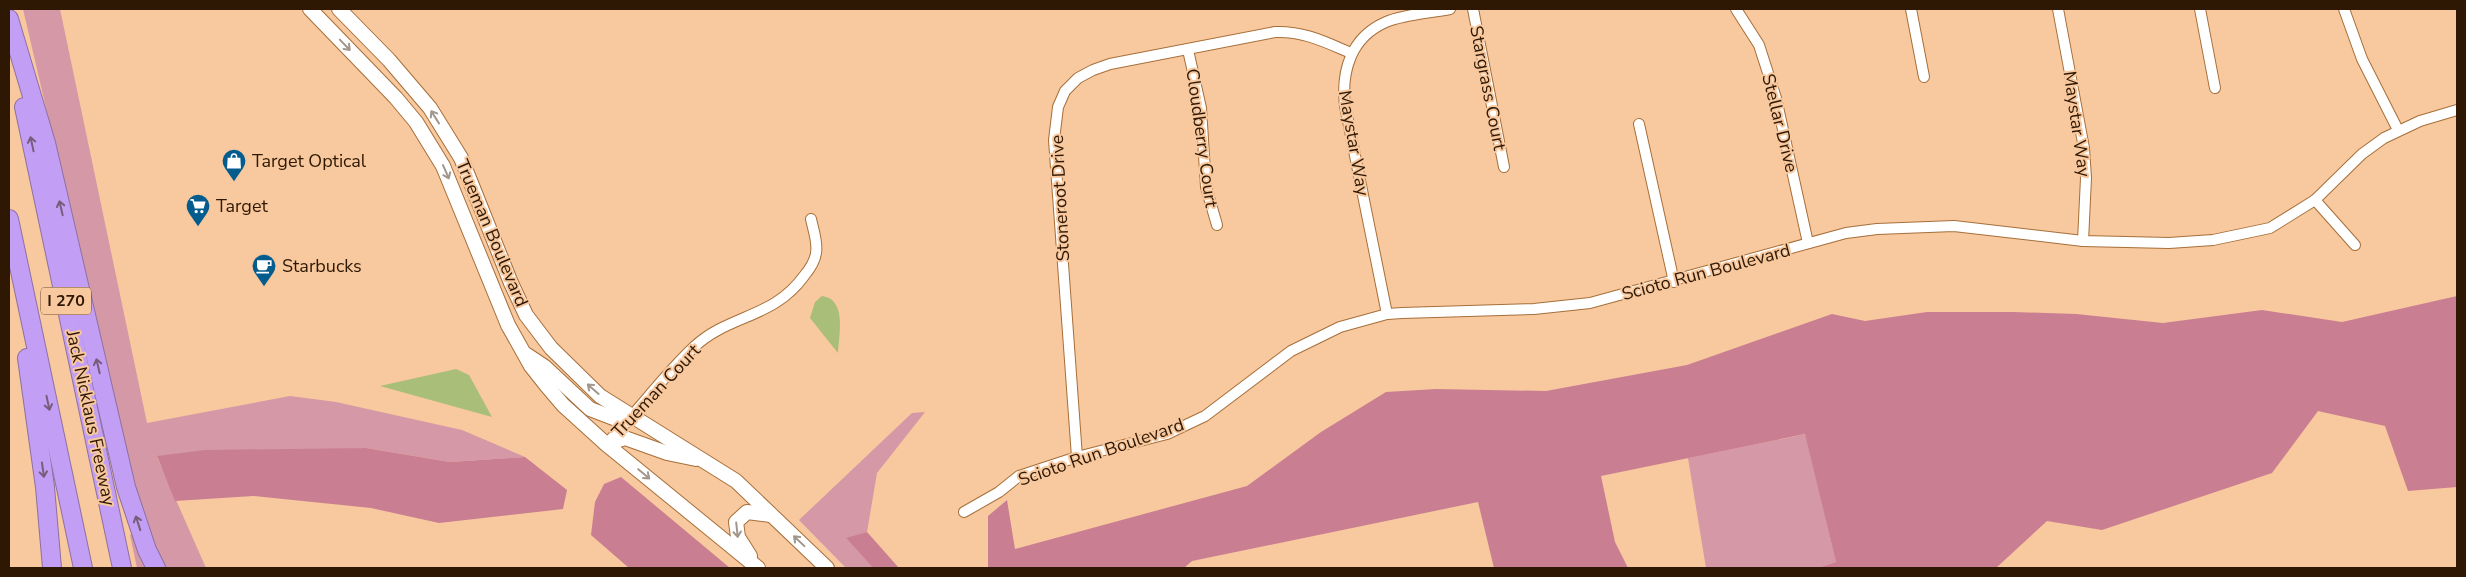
<svg xmlns="http://www.w3.org/2000/svg" width="2466" height="577" font-family="'Nunito Sans',sans-serif">
	<style>
		.green { fill: #d598a7 }
		.forest { fill: #c97e92 }
		.water { fill: #a9be78 }
		.lines { fill: none; stroke-linecap: round; stroke-linejoin: round }
		.minor-casing { stroke: #a66f3a; stroke-width: 12 }
		.secondary-casing { stroke: #a66f3a; stroke-width: 16 }
		.motorway-casing { stroke: #8e70a0; stroke-width: 20 }
		.minor { stroke: #fff; stroke-width: 10 }
		.secondary { stroke: #fff; stroke-width: 14 }
		.motorway { stroke: #c29ff5; stroke-width: 18 }
		.oneway { stroke: #a1978e }
		.oneway2 { stroke: #785c7c }
		.labels { text-anchor: middle; dominant-baseline: central; stroke-width: 4; stroke-linejoin: round; paint-order: stroke }
		.shield { fill: #f8c89e; stroke: #6b4d32; stroke-width: 1 }
		.shield-label { font-size: 16px; font-weight: bold; fill: #2e1803 }
		.street-label { font-size: 18px; fill: #2e1803; stroke: #f8c89e }
		.poi-label { font-size: 18px; fill: #2e1803; stroke: #f8c89e; text-anchor: start }
	</style>
	<rect width="100%" height="100%" fill="#f8c89e"/>
	<!-- green -->
	<g class="green">
		<polygon points="23,9 60,9 147,423 290,396 336,402 462,430 525,457 450,462 366,448 157,457 206,568 164,568 138,504"/>
		<polygon points="925,412 877,473 867,532 847,539 873,568 846,568 799,520 912,413"/>
		<polygon points="1806,434 1836,562 1818,568 1706,568 1688,458"/>
		<polygon points="134,534 149,568 137,568 130,535"/>
	</g>
	<!-- forest -->
	<g class="forest">
		<polygon points="2457,296 2457,487 2408,491 2385,426 2318,411 2272,473 2102,530 2047,521 1996,568 1818,568 1836,562 1805,434 1601,476 1615,542 1628,568 1494,568 1478,502 1192,561 1184,568 988,568 988,516 1007,500 1015,549 1247,486 1321,432 1386,392 1436,389 1546,391 1687,365 1832,314 1865,321 1927,312 2014,312 2076,314 2163,323 2262,310 2342,322"/>
		<polygon points="366,448 450,462 525,457 567,490 563,509 439,523 371,508 253,496 175,501 157,456 205,450"/>
		<polygon points="621,477 730,568 629,568 591,535 595,502 604,484"/>
		<polygon points="867,532 899,568 873,568 846,538"/>
	</g>
	<!-- water -->
	<g class="water">
		<path d="M 822,296 C 847,299 839,335 838,353 L 810,318 L 815,302 Z"/>
		<polygon points="456,369 469,375 492,417 380,386"/>
	</g>
	<g class="lines">
		<defs>
			<g id="minor">
				<polyline points="1473,9 1504,167"/>
				<polyline points="1736,9 1759,45 1776,98 1808,243"/>
				<polyline points="1911,9 1924,77"/>
				<polyline points="2058,9 2084,148 2086,178 2083,241"/>
				<polyline points="2200,9 2215,88"/>
				<polyline points="2344,9 2362,59 2398,130"/>
				<polyline points="1188,50 1201,108 1206,187 1217,225"/>
				<polyline points="1639,124 1674,282"/>
				<polyline points="2315,200 2355,245"/>
				<path d="M 1387,314 L 1345,106 C 1341,71 1351,37 1386,22 C 1405,14 1430,13 1450,9"/>
				<path d="M 607,443 C 637,413 662,377 694,347 C 729,314 773,319 804,276 C 809,270 815,261 816,253 C 818,242 813,229 811,219"/>
				<path d="M 1077,457 L 1054,140 L 1058,107 L 1065,91 L 1078,78 L 1093,70 L 1110,64 L 1275,32 C 1304,31 1325,42 1351,53"/>
				<polyline points="964,512 999,492 1019,476 1077,457 1167,434 1205,416 1291,351 1340,327 1387,314 1402,313 1534,309 1590,303 1846,233 1877,229 1954,226 2083,241 2169,243 2213,240 2270,228 2315,200 2362,154 2384,138 2420,121 2457,110"/>
			</g>
			<g id="secondary">
				<polyline points="310,9 396,98 416,122 443,166 508,325 531,366 546,385 563,405 606,444 758,568"/>
				<polyline points="339,9 389,60 430,108 461,158 511,283 526,315 551,348 600,396 736,481 827,568"/>
				<polyline points="527,355 545,367 590,409 616,419 632,417"/>
				<polyline points="606,444 625,438 667,453 696,459"/>
				<polyline points="750,556 738,537 736,522 747,512 771,515"/>
			</g>
			<g id="motorway">
				<polyline points="9,19 46,143 126,487 147,550 156,568"/>
				<polyline points="24,107 122,568"/>
				<polyline points="9,219 83,568"/>
				<polyline points="27,358 45,487 52,568"/>
			</g>
		</defs>
		<!-- minor casing -->
		<use href="#minor" class="minor-casing"/>
		<!-- secondary casing -->
		<use href="#secondary" class="secondary-casing"/>
		<!-- motorway casing -->
		<use href="#motorway" class="motorway-casing"/>
		<!-- minor -->
		<use href="#minor" class="minor"/>
		<!-- secondary -->
		<use href="#secondary" class="secondary"/>
		<!-- motorway -->
		<use href="#motorway" class="motorway"/>
	</g>
	<!-- one-way arrows -->
	<defs><path id="oneway-shaft" d="M-6 0H5M1.5-3L5.5 0L1.5 3" fill="none" stroke-width="1.6" stroke-linecap="round" stroke-linejoin="round" transform="scale(1.25)"/></defs>
	<g class="oneway">
		<use href="#oneway-shaft" transform="translate(345 45) rotate(46)"/>
		<use href="#oneway-shaft" transform="translate(435 117) rotate(-122)"/>
		<use href="#oneway-shaft" transform="translate(446 172) rotate(66)"/>
		<use href="#oneway-shaft" transform="translate(593 389) rotate(-139)"/>
		<use href="#oneway-shaft" transform="translate(644 474) rotate(40)"/>
		<use href="#oneway-shaft" transform="translate(737 530) rotate(84)"/>
		<use href="#oneway-shaft" transform="translate(799 541) rotate(-137)"/>
	</g>
	<g class="oneway2">
		<use href="#oneway-shaft" transform="translate(32 144) rotate(-102)"/>
		<use href="#oneway-shaft" transform="translate(61 208) rotate(-103)"/>
		<use href="#oneway-shaft" transform="translate(98 366) rotate(-103)"/>
		<use href="#oneway-shaft" transform="translate(48 403) rotate(78)"/>
		<use href="#oneway-shaft" transform="translate(43 470) rotate(82)"/>
		<use href="#oneway-shaft" transform="translate(138 523) rotate(-108)"/>
	</g>
	<!-- icons -->
	<defs>
		<symbol id="shop-pin" viewBox="-11 -11 22 30"><path d="M0 17L-7.5 6A9.5 9.5 0 1 1 7.5 6Z" fill="#025c8d" stroke="#f8c89e"/><path d="M-5-2.5h2.3a2.7 3.5 0 0 1 5.4 0H5L5.5 6h-11ZM-1.5-2.5h3a1.5 2.3 0 0 0-3 0Z" fill="#fff"/></symbol>
		<symbol id="supermarket-pin" viewBox="-11 -11 22 30"><path d="M0 17L-7.5 6A9.5 9.5 0 1 1 7.5 6Z" fill="#025c8d" stroke="#f8c89e"/><path d="M-6-5.5h2.5l.6 2H6L4.5 2H-2.5L-4.4-4H-6ZM-1.5 3.2a1.3 1.3 0 1 0 .1 0ZM3 3.2a1.3 1.3 0 1 0 .1 0Z" fill="#fff"/></symbol>
		<symbol id="cafe-pin" viewBox="-11 -11 22 30"><path d="M0 17L-7.5 6A9.5 9.5 0 1 1 7.5 6Z" fill="#025c8d" stroke="#f8c89e"/><path d="M-5.5-4.5H6V0H3Q3 3.5 0 3.5H-2.5Q-5.5 3.5-5.5 0ZM3-3.2v2h1.7v-2ZM-6 4.5H4V6H-6Z" fill="#fff"/></symbol>
	</defs>
	<g fill-rule="evenodd">
		<use href="#shop-pin" x="220" y="147" width="28" height="38"/>
		<use href="#supermarket-pin" x="184" y="192" width="28" height="38"/>
		<use href="#cafe-pin" x="250" y="252" width="28" height="38"/>
	</g>
	<g class="labels">
		<!-- shield labels -->
		<rect class="shield" x="41" y="287.5" width="50" height="27" rx="4"/>
		<g class="shield-label">
			<text x="66" y="301">I 270</text>
		</g>
		<!-- street labels -->
		<g class="street-label">
			<text transform="translate(1488 88) rotate(79)">Stargrass Court</text>
			<text transform="translate(1780 123) rotate(76)">Stellar Drive</text>
			<text transform="translate(2077 124) rotate(82)">Maystar Way</text>
			<text transform="translate(1202 138) rotate(82)">Cloudberry Court</text>
			<text transform="translate(1354 143) rotate(80)">Maystar Way</text>
			<text transform="translate(1060 198) rotate(-93)">Stoneroot Drive</text>
			<text transform="translate(492 233) rotate(67)">Trueman Boulevard</text>
			<text transform="translate(1706 272) rotate(-15)">Scioto Run Boulevard</text>
			<text transform="translate(656 391) rotate(-47)">Trueman Court</text>
			<text transform="translate(91 418) rotate(78)">Jack Nicklaus Freeway</text>
			<text transform="translate(1101 452) rotate(-19)">Scioto Run Boulevard</text>
		</g>
		<!-- poi labels -->
		<g class="poi-label">
			<text x="252" y="161">Target Optical</text>
			<text x="216" y="206">Target</text>
			<text x="282" y="266">Starbucks</text>
		</g>
	</g>
	<!-- border -->
	<rect width="2466" height="577" fill="none" stroke="#2e1803" stroke-width="20"/>
</svg>
